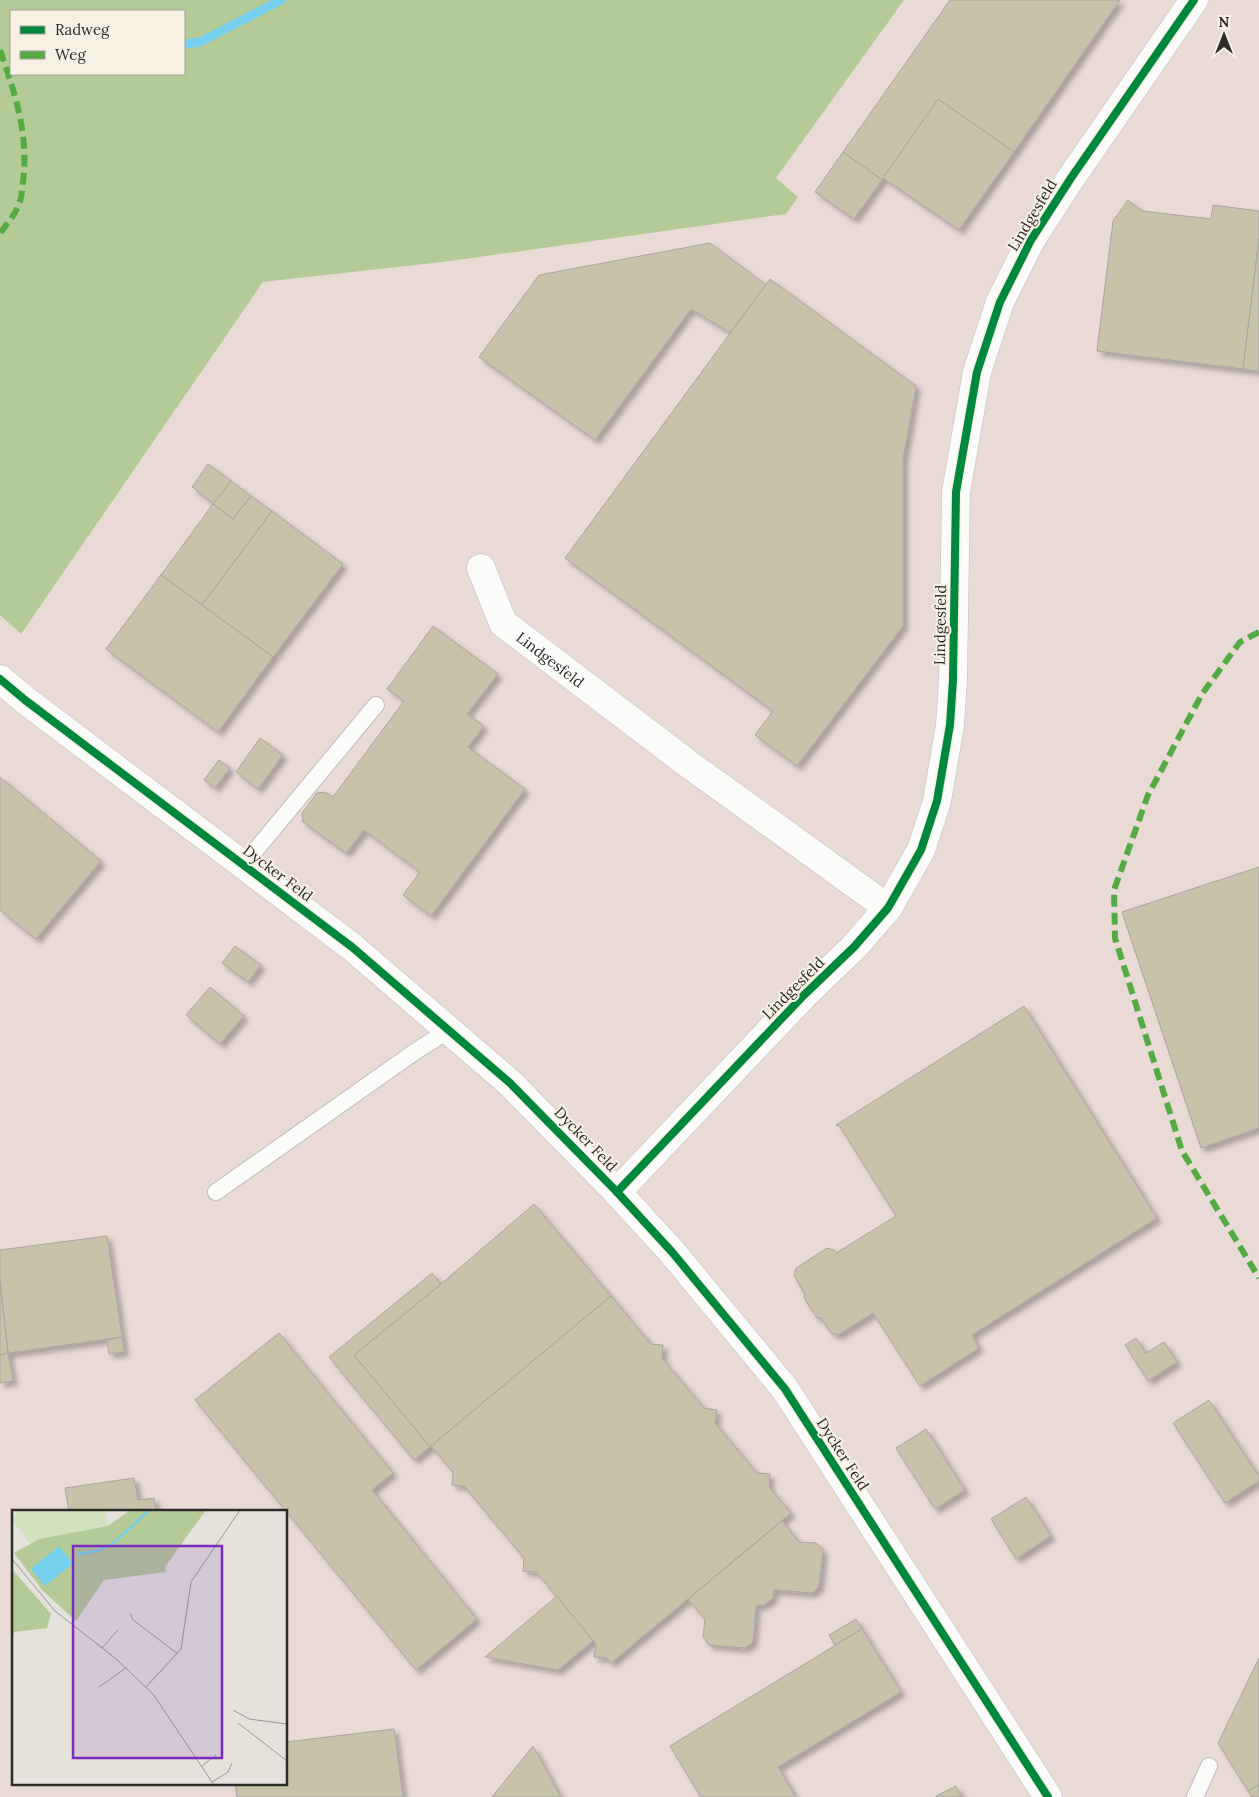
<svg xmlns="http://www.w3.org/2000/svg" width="1259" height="1797" font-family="Lora,serif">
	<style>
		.industrial { fill: #eadad6; fill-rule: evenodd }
		.forest { fill: #b4cb98; fill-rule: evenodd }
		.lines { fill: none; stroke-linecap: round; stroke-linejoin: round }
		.stream { stroke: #76cfed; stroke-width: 9 }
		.building { fill: #c8c2ab; stroke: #a8a6a1; filter: url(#shadow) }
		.lane-casing { stroke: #bfbeb9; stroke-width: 18 }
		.street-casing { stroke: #bfbeb9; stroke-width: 29 }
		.lane { stroke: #fbfbfa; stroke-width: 16 }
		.street { stroke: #fbfbfa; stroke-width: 28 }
		.quiet { stroke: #54ab44; stroke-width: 6; stroke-dasharray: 12 6; stroke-linecap: butt }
		.cycleway-casing { stroke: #f6f1e4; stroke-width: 11 }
		.cycleway { stroke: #00873e; stroke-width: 8 }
		.labels { text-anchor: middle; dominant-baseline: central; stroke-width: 4; stroke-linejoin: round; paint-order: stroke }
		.street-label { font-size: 15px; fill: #2d2b27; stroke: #f6f1e4 }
		.inset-river { fill: none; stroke: #76cfed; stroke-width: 2.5 }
		.inset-road { fill: none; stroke: #9b9993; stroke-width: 1 }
		.view { fill: #7b2cbf; fill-opacity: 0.15; stroke: #7b2cbf; stroke-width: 2.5 }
		.inset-edge { fill: none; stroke: #2d2b27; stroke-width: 2.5 }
	</style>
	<defs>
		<filter id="shadow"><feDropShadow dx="4.5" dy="4.5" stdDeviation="2.5" flood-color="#0004"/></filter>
	</defs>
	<rect width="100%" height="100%" fill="#e4e2db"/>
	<!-- industrial -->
	<path class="industrial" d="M 904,0 L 1259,0 L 1259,1797 L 0,1797 L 0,615 L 21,634 L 263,282 L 443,262 L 786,214 L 775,179 ZM 14,1511 L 286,1511 L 286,1783 L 14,1783 Z"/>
	<!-- forest -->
	<path class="forest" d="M 0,0 L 904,0 L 776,178 L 798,197 L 786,214 L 443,262 L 263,282 L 21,634 L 0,615 ZM 11,11 L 184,11 L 184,74 L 11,74 Z"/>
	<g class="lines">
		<!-- stream -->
		<polyline class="stream" points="184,44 200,42 281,0"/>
	</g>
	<!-- building -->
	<g class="building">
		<polygon points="950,0 1120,0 1014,152 938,99 882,180 843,152"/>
		<polygon points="938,99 1014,152 959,230 883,178"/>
		<polygon points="843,152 882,180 854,219 815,192"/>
		<polygon points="1128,200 1142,211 1211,219 1213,205 1259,211 1259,239 1243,369 1097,351 1113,221"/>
		<polygon points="1259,239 1259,371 1243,369"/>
		<polygon points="710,243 766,285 730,333 691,309 595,440 479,357 539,275"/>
		<polygon points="770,279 916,386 903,460 903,626 797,766 755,735 773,711 565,558"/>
		<polygon points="208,464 231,481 214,504 192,487"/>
		<polygon points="231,481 251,496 233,519 213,504"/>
		<polygon points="251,496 272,511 202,605 161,575 213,504 233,519"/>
		<polygon points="272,511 343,564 273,657 202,605"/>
		<polygon points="161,575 273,657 218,732 106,649"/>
		<polygon points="433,626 498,674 467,714 484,726 468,747 525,789 431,916 403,895 420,872 364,830 346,853 303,822 302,813 317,793 325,792 333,797 404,701 387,689"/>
		<polygon points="260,738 283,755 258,789 236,772"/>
		<polygon points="219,760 230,768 215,788 204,780"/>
		<polygon points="0,777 101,861 36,939 0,910"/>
		<polygon points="1259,867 1259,1128 1201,1148 1122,912"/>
		<polygon points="235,946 261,965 248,982 222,963"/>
		<polygon points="210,987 244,1016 220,1044 186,1015"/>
		<polygon points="1024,1006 1157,1218 972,1335 979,1348 920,1386 873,1313 838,1335 831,1333 821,1318 817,1318 804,1298 805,1295 794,1275 796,1268 827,1248 834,1250 836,1253 896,1216 839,1125 837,1126 836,1125"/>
		<polygon points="534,1204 611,1296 430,1447 354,1355 441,1284"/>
		<polygon points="107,1236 122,1337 8,1353 0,1282 0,1250"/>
		<polygon points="432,1273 441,1284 354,1355 430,1447 414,1460 329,1357"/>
		<polygon points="0,1282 8,1353 0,1355"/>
		<polygon points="611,1296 651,1344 663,1345 662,1358 704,1408 717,1410 715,1423 757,1473 770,1474 769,1487 791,1513 611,1663 607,1658 594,1657 596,1644 536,1572 523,1571 524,1558 464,1486 452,1485 453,1472 431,1446"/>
		<polygon points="279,1333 393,1473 372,1490 477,1619 416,1670 195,1400"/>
		<polygon points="122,1337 124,1352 109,1354 107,1340"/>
		<polygon points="1136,1338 1146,1353 1164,1342 1177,1362 1148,1381 1125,1345"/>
		<polygon points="8,1353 13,1381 0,1383 0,1355"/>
		<polygon points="1209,1400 1259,1477 1259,1481 1225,1503 1173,1423"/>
		<polygon points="926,1429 965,1490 935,1509 896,1448"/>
		<polygon points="134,1478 138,1500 154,1498 156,1511 69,1511 65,1488"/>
		<polygon points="1026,1497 1051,1536 1016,1559 991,1519"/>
		<polygon points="782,1521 799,1542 816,1543 823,1550 819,1587 812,1593 774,1590 773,1598 764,1605 756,1605 753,1642 745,1648 709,1645 703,1637 705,1619 688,1599"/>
		<polygon points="557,1596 593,1641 558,1670 485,1657"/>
		<polygon points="856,1619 862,1629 835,1645 829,1635"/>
		<polygon points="862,1629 901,1692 778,1767 796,1797 701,1797 670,1746"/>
		<polygon points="1259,1658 1259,1785 1248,1791 1218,1743"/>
		<polygon points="394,1729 403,1797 237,1797 235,1783 286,1783 286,1742"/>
		<polygon points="533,1746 561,1797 492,1797"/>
		<polygon points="1259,1785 1259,1797 1252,1797 1248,1791"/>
		<polygon points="956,1786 962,1797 936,1797 936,1796"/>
	</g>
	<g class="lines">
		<defs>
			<g id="lane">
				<polyline points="244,864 376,705"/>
				<polyline points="216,1192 416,1051 449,1030"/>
				<polyline points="1195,1797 1209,1766"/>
			</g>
			<g id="street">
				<path id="s1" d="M 481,568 L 503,623 L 687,763 L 888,908"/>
				<polyline points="0,679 25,700 352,947 510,1083 617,1192 672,1252 785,1389 1048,1797"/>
				<polyline points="617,1192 804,995 854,947 888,908 921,850 937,801 950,725 953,680 956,492 977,372 1000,302 1031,240 1071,178 1194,0"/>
			</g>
		</defs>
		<!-- lane casing -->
		<use href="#lane" class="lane-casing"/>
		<!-- street casing -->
		<use href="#street" class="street-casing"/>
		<!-- lane -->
		<use href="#lane" class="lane"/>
		<!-- street -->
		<use href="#street" class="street"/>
		<!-- quiet -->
		<g class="quiet">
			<path d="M 0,50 C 15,93 29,135 23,182 C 22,189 22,197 19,204 C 15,215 7,224 0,233"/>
			<polyline points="1259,632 1240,642 1202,694 1148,795 1114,890 1115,938 1182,1151 1259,1278"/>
		</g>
		<defs>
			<g id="cycleway">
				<polyline points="0,679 25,700 352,947 510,1083 617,1192 672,1252 785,1389 1048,1797"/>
				<polyline points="617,1192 804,995 854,947 888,908 921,850 937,801 950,725 953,680 956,492 977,372 1000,302 1031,240 1071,178 1194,0"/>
			</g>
		</defs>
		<!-- cycleway casing -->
		<use href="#cycleway" class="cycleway-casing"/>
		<!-- cycleway -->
		<use href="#cycleway" class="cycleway"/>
	</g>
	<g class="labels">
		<!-- street labels -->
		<g class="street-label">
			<text transform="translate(1032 215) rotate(-59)">Lindgesfeld</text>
			<text transform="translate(940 625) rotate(-89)">Lindgesfeld</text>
			<text stroke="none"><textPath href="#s1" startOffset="119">Lindgesfeld</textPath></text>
			<text transform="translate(278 873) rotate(37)">Dycker Feld</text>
			<text transform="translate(793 988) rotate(-45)">Lindgesfeld</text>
			<text transform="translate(586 1139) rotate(46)">Dycker Feld</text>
			<text transform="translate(843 1454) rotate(57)">Dycker Feld</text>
		</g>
	</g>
	<!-- overview -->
	<g transform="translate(12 1510)">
		<rect width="275" height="275" fill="#e4e2db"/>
		<path d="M 7,0 L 93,0 L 96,16 L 27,29 L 18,34 L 0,9 Z" fill="#d1e2be"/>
		<path d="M 118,0 L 194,0 L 153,57 L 154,62 L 92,70 L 64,111 L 31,81 L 2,43 L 27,29 L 96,16 ZM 0,59 L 39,104 L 35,118 L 2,122 L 0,132 Z" fill="#b4cb98"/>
		<path d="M 47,36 L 61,53 L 33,76 L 19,59 Z" fill="#76cfed"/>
		<path class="inset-river" d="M 66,44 L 85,41 L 102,33 L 137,0"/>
		<path class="inset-road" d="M 0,49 L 43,101 L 103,148 L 141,184 L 202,275M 118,103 L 121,110 L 166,144M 90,138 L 106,120M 87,177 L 114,158M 134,177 L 169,139 L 179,72 L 228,0M 221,200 L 237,209 L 275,214M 226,213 L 275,251M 190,256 L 204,245M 200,272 L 216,262 L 220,253"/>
		<path class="view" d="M 61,36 L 210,36 L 210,248 L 61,248 Z"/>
		<rect width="275" height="275" class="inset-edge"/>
	</g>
	<!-- legend -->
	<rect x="10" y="10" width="175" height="65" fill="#f6f1e4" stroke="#a6a298"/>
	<rect x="20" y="26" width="25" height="8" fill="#00873e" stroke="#a6a298"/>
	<text x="55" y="35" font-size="15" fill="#2d2b27">Radweg</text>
	<rect x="20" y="51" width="25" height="8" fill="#54ab44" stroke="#a6a298"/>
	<text x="55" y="60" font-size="15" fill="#2d2b27">Weg</text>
	<!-- north arrow -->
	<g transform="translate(1224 35)" stroke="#f6f1e4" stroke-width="4" paint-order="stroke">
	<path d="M0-4L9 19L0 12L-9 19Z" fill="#2d2b27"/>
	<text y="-8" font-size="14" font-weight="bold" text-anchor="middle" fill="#2d2b27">N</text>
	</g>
</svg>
